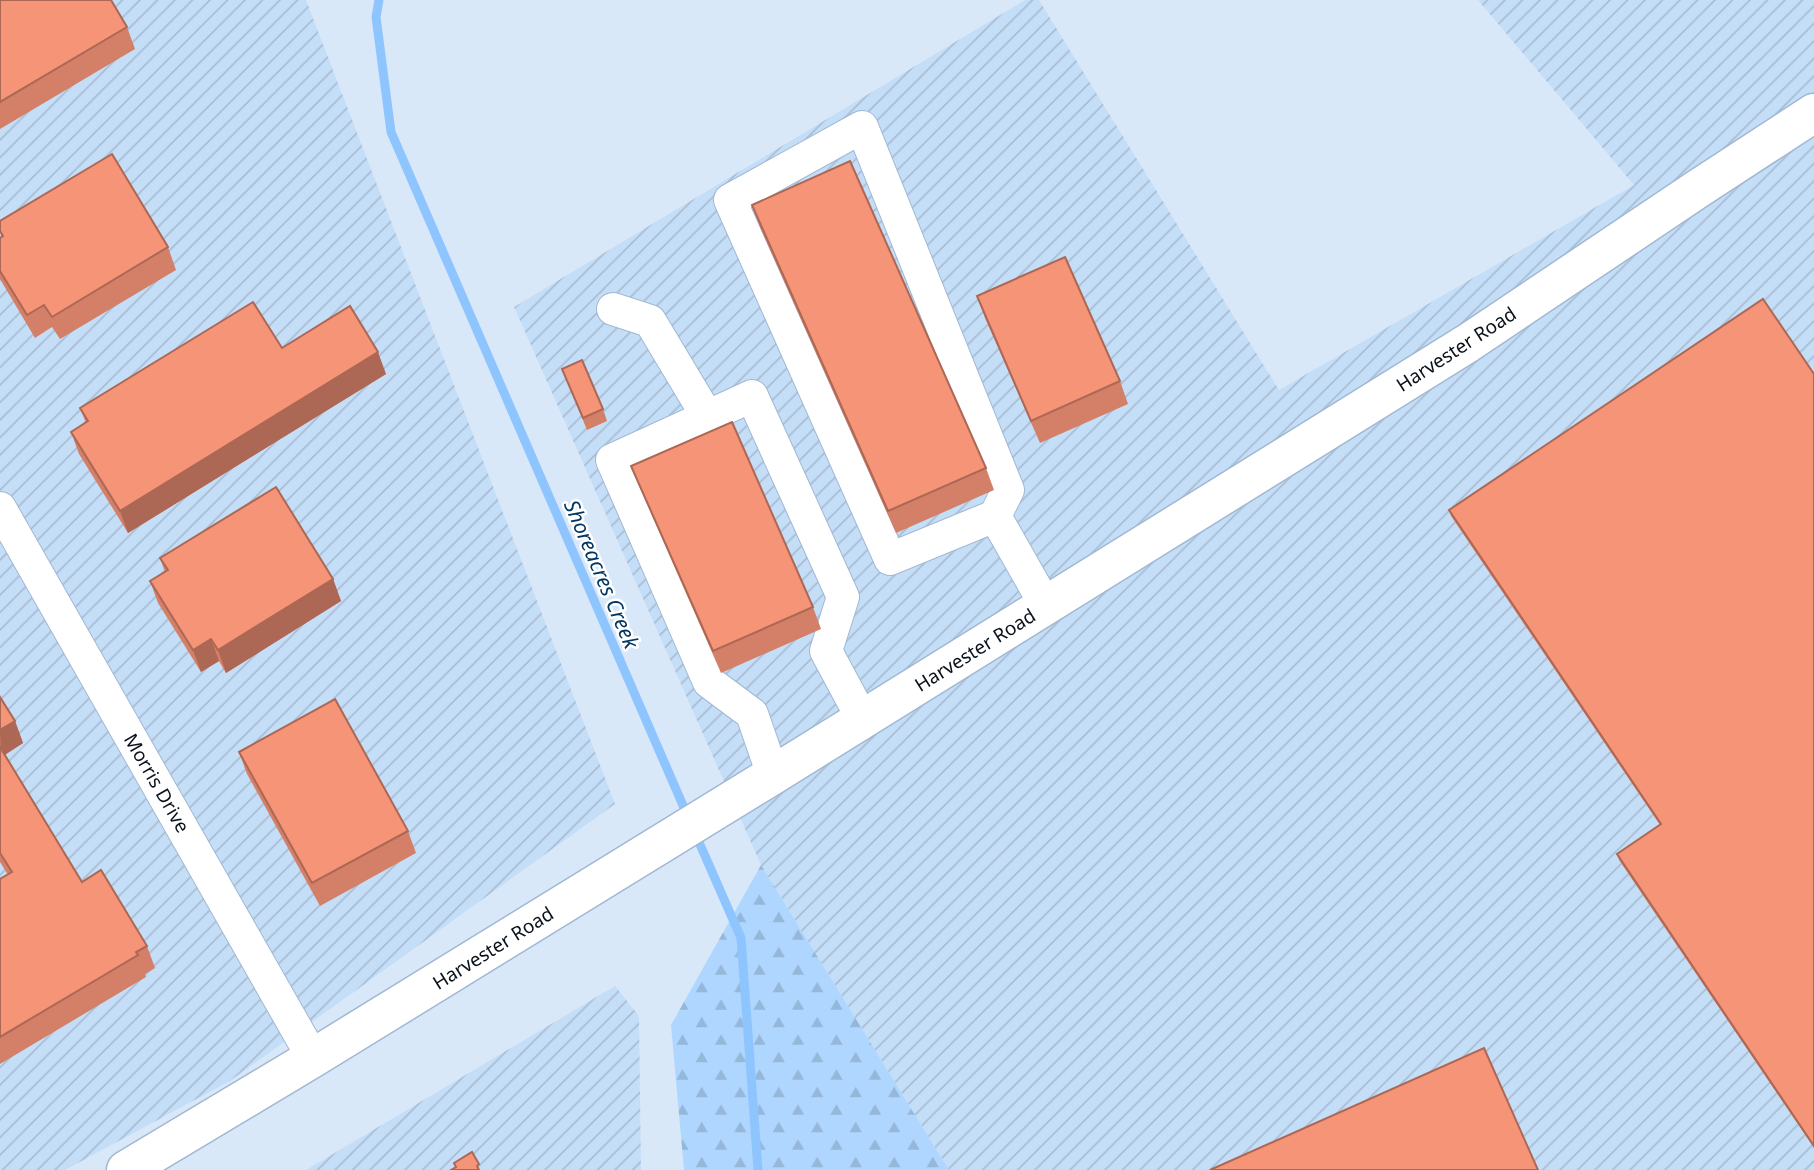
<svg xmlns="http://www.w3.org/2000/svg" width="1814" height="1170" font-family="'Noto Sans',sans-serif">
	<style>
		.industrial { fill: url(#industrial-furrows) }
		.forest { fill: url(#forest-firs) }
		.lines { fill: none; stroke-linecap: round; stroke-linejoin: round }
		.stream { stroke: #8fc5ff; stroke-width: 9 }
		.minor-casing { stroke: #a0b8d3; stroke-width: 34 }
		.major-casing { stroke: #a0b8d3; stroke-width: 41 }
		.minor { stroke: #fff; stroke-width: 32 }
		.major { stroke: #fff; stroke-width: 38 }
		.wall { fill: #d47f67 }
		.shaded-wall { fill: #ac6854 }
		.building { fill: #f69478; stroke: #ac6854; stroke-width: 2 }
		.labels { text-anchor: middle; dominant-baseline: central; stroke-width: 5; stroke-linejoin: round; paint-order: stroke }
		.street-label { font-size: 19px; fill: #09121b; stroke: #fff }
		.water-label { font-size: 21px; font-style: italic; fill: #013662; stroke: #fff }
	</style>
	<defs>
		<pattern id="industrial-furrows" width="10" height="10" patternUnits="userSpaceOnUse" patternTransform="scale(1.75)"><rect width="10" height="10" fill="#c5def8"/><path d="M-1 1l2-2M0 10L10 0M9 11l2-2" fill="none" stroke="#a8bdd4"/></pattern>
		<pattern id="forest-firs" width="22" height="20" patternUnits="userSpaceOnUse" patternTransform="scale(1.75)"><rect width="22" height="20" fill="#afd6ff"/><path d="M5 1l3.5 6h-7zM16 11l3.5 6h-7z" fill="#95b7da"/></pattern>
	</defs>
	<rect width="100%" height="100%" fill="#d9e8f9"/>
	<!-- industrial -->
	<g class="industrial">
		<polygon points="0,0 306,0 615,804 230,1081 65,1170 0,1170"/>
		<polygon points="1025,0 1039,0 1279,390 1634,185 1478,0 1814,0 1814,1170 949,1170 761,865 514,307"/>
		<polygon points="615,986 639,1016 641,1170 306,1170"/>
	</g>
	<!-- forest -->
	<polygon class="forest" points="761,865 949,1170 684,1170 671,1025"/>
	<g class="lines">
		<!-- stream -->
		<g class="stream">
			<polyline points="379,0 376,17 391,132 688,817"/>
			<polyline points="695,833 741,938 758,1170"/>
		</g>
		<defs>
			<g id="minor">
				<polygon points="862,127 1008,490 995,516 890,559 730,200"/>
				<polyline points="613,309 650,321 707,416"/>
				<polyline points="0,508 313,1058"/>
				<polyline points="995,516 1046,606"/>
				<polyline points="773,775 752,714 709,682 612,460 752,396 843,597 826,651 863,720"/>
			</g>
			<polyline id="major" points="126,1170 313,1058 773,775 1468,343 1696,190 1814,113"/>
		</defs>
		<!-- minor casing -->
		<use href="#minor" class="minor-casing"/>
		<!-- major casing -->
		<use href="#major" class="major-casing"/>
		<!-- minor -->
		<use href="#minor" class="minor"/>
		<!-- major -->
		<use href="#major" class="major"/>
	</g>
	<!-- wall -->
	<g class="wall">
		<polygon points="0,0 127,27 135,49 0,129"/>
		<polygon points="752,205 986,468 994,490 896,533 760,227"/>
		<polygon points="0,221 168,247 176,270 60,339 52,327 35,338 0,279 0,238 1,238"/>
		<polygon points="977,296 1120,381 1128,404 1040,443 985,318"/>
		<polygon points="282,348 386,374 128,533 79,454 71,432 86,423 80,408"/>
		<polygon points="562,369 603,409 607,421 587,430"/>
		<polygon points="1814,374 1814,1148 1619,860 1617,854 1660,825 1451,516 1449,510"/>
		<polygon points="631,466 813,607 821,629 721,673 640,488"/>
		<polygon points="160,558 333,579 341,601 226,673 219,661 201,672 158,603 150,581 165,572"/>
		<polygon points="0,697 15,721 23,743 5,755 82,882 147,946 155,968 145,974 146,977 0,1064 0,879 8,875 0,862"/>
		<polygon points="239,752 408,831 416,853 320,906 247,774"/>
	</g>
	<!-- shaded-wall -->
	<g class="shaded-wall">
		<polygon points="378,352 386,374 128,533 120,511"/>
		<polygon points="333,579 341,601 226,673 218,650"/>
		<polygon points="211,639 219,661 201,672 193,650"/>
		<polygon points="15,721 23,743 1,757 0,730"/>
	</g>
	<!-- building -->
	<g class="building">
		<polygon points="0,0 111,0 127,27 0,102"/>
		<polygon points="112,154 168,247 52,317 44,305 27,315 0,271 0,238 3,236 0,231 0,221"/>
		<polygon points="850,161 986,468 888,511 752,205"/>
		<polygon points="1065,257 1120,381 1031,421 977,296"/>
		<polygon points="1763,299 1814,374 1814,1146 1617,854 1661,824 1449,510"/>
		<polygon points="253,302 282,348 350,306 378,352 120,511 71,432 88,421 80,408"/>
		<polygon points="582,360 603,409 583,418 562,369"/>
		<polygon points="732,422 813,607 713,651 631,466"/>
		<polygon points="276,487 333,579 218,650 211,639 193,650 150,581 168,570 160,558"/>
		<polygon points="0,697 15,721 0,730"/>
		<polygon points="335,699 408,831 312,883 239,752"/>
		<polygon points="0,747 82,882 101,870 147,946 136,952 138,955 0,1037 0,879 12,872 0,853"/>
		<polygon points="1484,1048 1538,1170 1210,1170"/>
		<polygon points="472,1152 479,1164 477,1166 479,1170 451,1170 456,1167 454,1163"/>
	</g>
	<g class="labels">
		<!-- street labels -->
		<g class="street-label">
			<text transform="translate(1456 349) rotate(-33)">Harvester Road</text>
			<text transform="translate(975 650) rotate(-32)">Harvester Road</text>
			<text transform="translate(157 783) rotate(60)">Morris Drive</text>
			<text transform="translate(493 948) rotate(-32)">Harvester Road</text>
		</g>
		<!-- water labels -->
		<g class="water-label">
			<text transform="translate(602 574) rotate(67)">Shoreacres Creek</text>
		</g>
	</g>
</svg>
